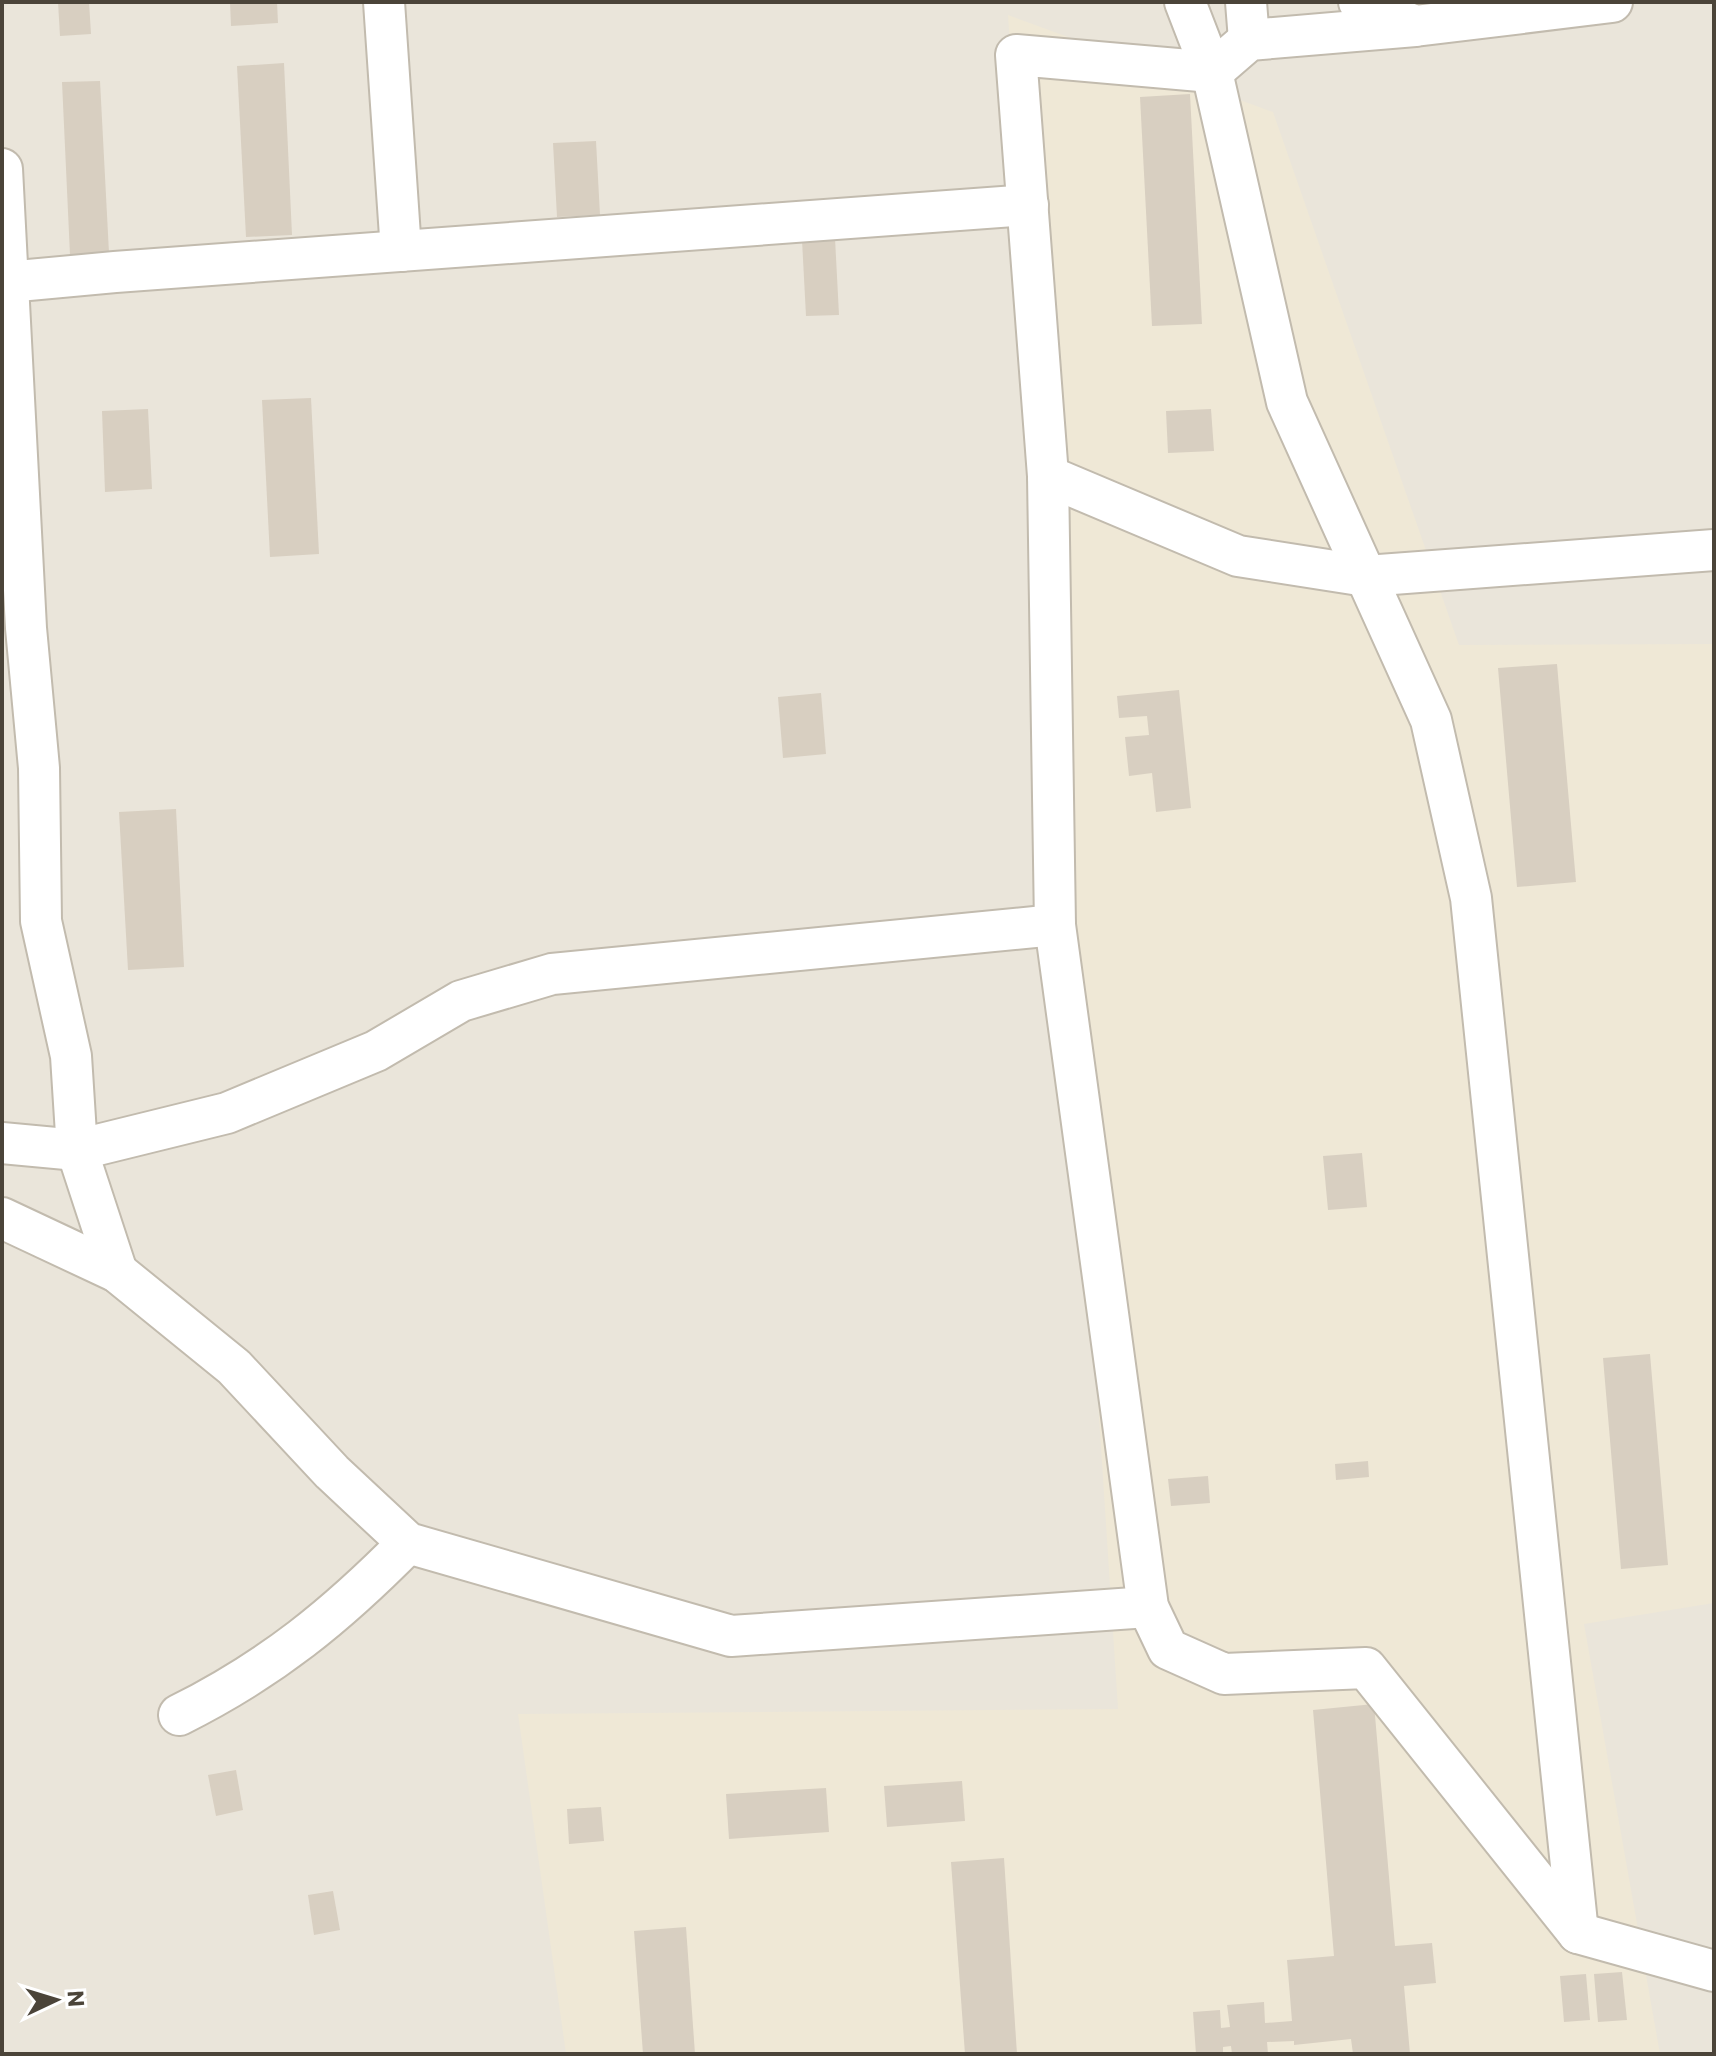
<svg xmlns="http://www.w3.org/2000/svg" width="1716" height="2056" font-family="Commissioner,sans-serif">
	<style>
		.residential { fill: #eae5da }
		.education { fill: #efe8d6 }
		.building { fill: #d8cfc1 }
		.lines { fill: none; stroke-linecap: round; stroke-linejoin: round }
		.street-casing { stroke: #c2bbae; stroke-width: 44 }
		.street { stroke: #fff; stroke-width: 40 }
	</style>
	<rect width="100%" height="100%" fill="#f6f3ec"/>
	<!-- residential -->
	<rect class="residential" x="2" y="2" width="1712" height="2052"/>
	<!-- education -->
	<polygon class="education" points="1008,15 1273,112 1459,645 1714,644 1714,1603 1584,1624 1660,2054 566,2054 518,1714 1118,1709"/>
	<!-- building -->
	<g class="building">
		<polygon points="58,2 89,2 91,34 60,36"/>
		<polygon points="230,2 277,2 278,23 231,26"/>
		<polygon points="284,63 292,235 246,237 237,66"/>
		<polygon points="100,81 109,253 70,255 62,82"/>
		<polygon points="1190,94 1202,324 1152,326 1140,97"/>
		<polygon points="596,141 600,215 557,217 553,143"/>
		<polygon points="835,238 839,315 806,316 802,240"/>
		<polygon points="311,398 319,554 270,557 262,400"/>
		<polygon points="148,409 152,489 105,492 102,411"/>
		<polygon points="1211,409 1214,451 1168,453 1166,411"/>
		<polygon points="1557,664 1576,882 1517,887 1498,668"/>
		<polygon points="1179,690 1191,808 1156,812 1152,773 1129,776 1125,737 1149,735 1147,716 1119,718 1117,696"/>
		<polygon points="821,693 826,754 783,758 778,697"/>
		<polygon points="176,809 184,967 128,970 119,812"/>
		<polygon points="1362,1153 1367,1207 1328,1210 1323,1156"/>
		<polygon points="1650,1354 1668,1565 1621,1569 1603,1358"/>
		<polygon points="1368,1461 1369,1477 1336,1480 1335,1464"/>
		<polygon points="1208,1476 1210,1503 1171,1506 1168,1479"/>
		<polygon points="1374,1704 1395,1946 1432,1943 1436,1983 1404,1986 1410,2054 1353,2054 1351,2039 1294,2045 1294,2041 1267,2042 1268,2054 1232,2054 1231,2046 1223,2047 1223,2054 1196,2054 1193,2012 1220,2010 1221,2028 1230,2027 1227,2005 1264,2002 1265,2023 1292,2021 1287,1960 1334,1956 1313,1710"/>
		<polygon points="236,1770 243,1810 216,1816 208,1775"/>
		<polygon points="962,1781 965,1821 887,1827 884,1786"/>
		<polygon points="826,1788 829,1832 729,1839 726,1794"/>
		<polygon points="601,1807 604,1841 569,1844 567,1809"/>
		<polygon points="1004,1858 1017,2054 965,2054 951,1862"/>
		<polygon points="333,1891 340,1930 314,1935 308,1895"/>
		<polygon points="686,1927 695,2054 643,2054 634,1931"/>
		<polygon points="1622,1972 1627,2020 1598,2022 1594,1974"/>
		<polygon points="1586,1974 1590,2020 1564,2022 1560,1976"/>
	</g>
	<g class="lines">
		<defs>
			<g id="street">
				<polyline points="384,2 401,251"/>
				<polyline points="1185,2 1212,72 1287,402 1431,720 1471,898 1578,1933"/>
				<polyline points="1246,2 1249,40"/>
				<polyline points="1359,2 1415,26 1612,2"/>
				<polyline points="1415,26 1249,40 1212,72 1016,55 1048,476 1055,925 1148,1607 1168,1649 1224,1674 1366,1668 1578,1933 1714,1971"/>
				<polyline points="2,169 26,628 39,768 41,921 71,1056 77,1150 117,1272"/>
				<polyline points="7,282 115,272 1028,205"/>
				<polyline points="1048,476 1238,556 1366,576 1714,550"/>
				<polyline points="2,1143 77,1150 227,1113 376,1051 461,1001 552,974 1055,925"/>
				<polyline points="2,1218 117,1272 234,1367 332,1472 408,1543 731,1636 1148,1607"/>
				<path d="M 179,1715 C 271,1669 336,1616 408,1543"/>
			</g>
		</defs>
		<!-- street casing -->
		<use href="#street" class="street-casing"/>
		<!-- street -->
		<use href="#street" class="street"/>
	</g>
	<!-- border -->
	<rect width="1716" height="2056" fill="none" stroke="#4b4439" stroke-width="8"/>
	<!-- north arrow -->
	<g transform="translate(56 2000) rotate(86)" stroke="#ffffff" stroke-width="6" paint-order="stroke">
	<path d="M0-6L14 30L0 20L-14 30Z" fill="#4b4439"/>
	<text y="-12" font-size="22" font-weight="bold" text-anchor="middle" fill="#4b4439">N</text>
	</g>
</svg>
